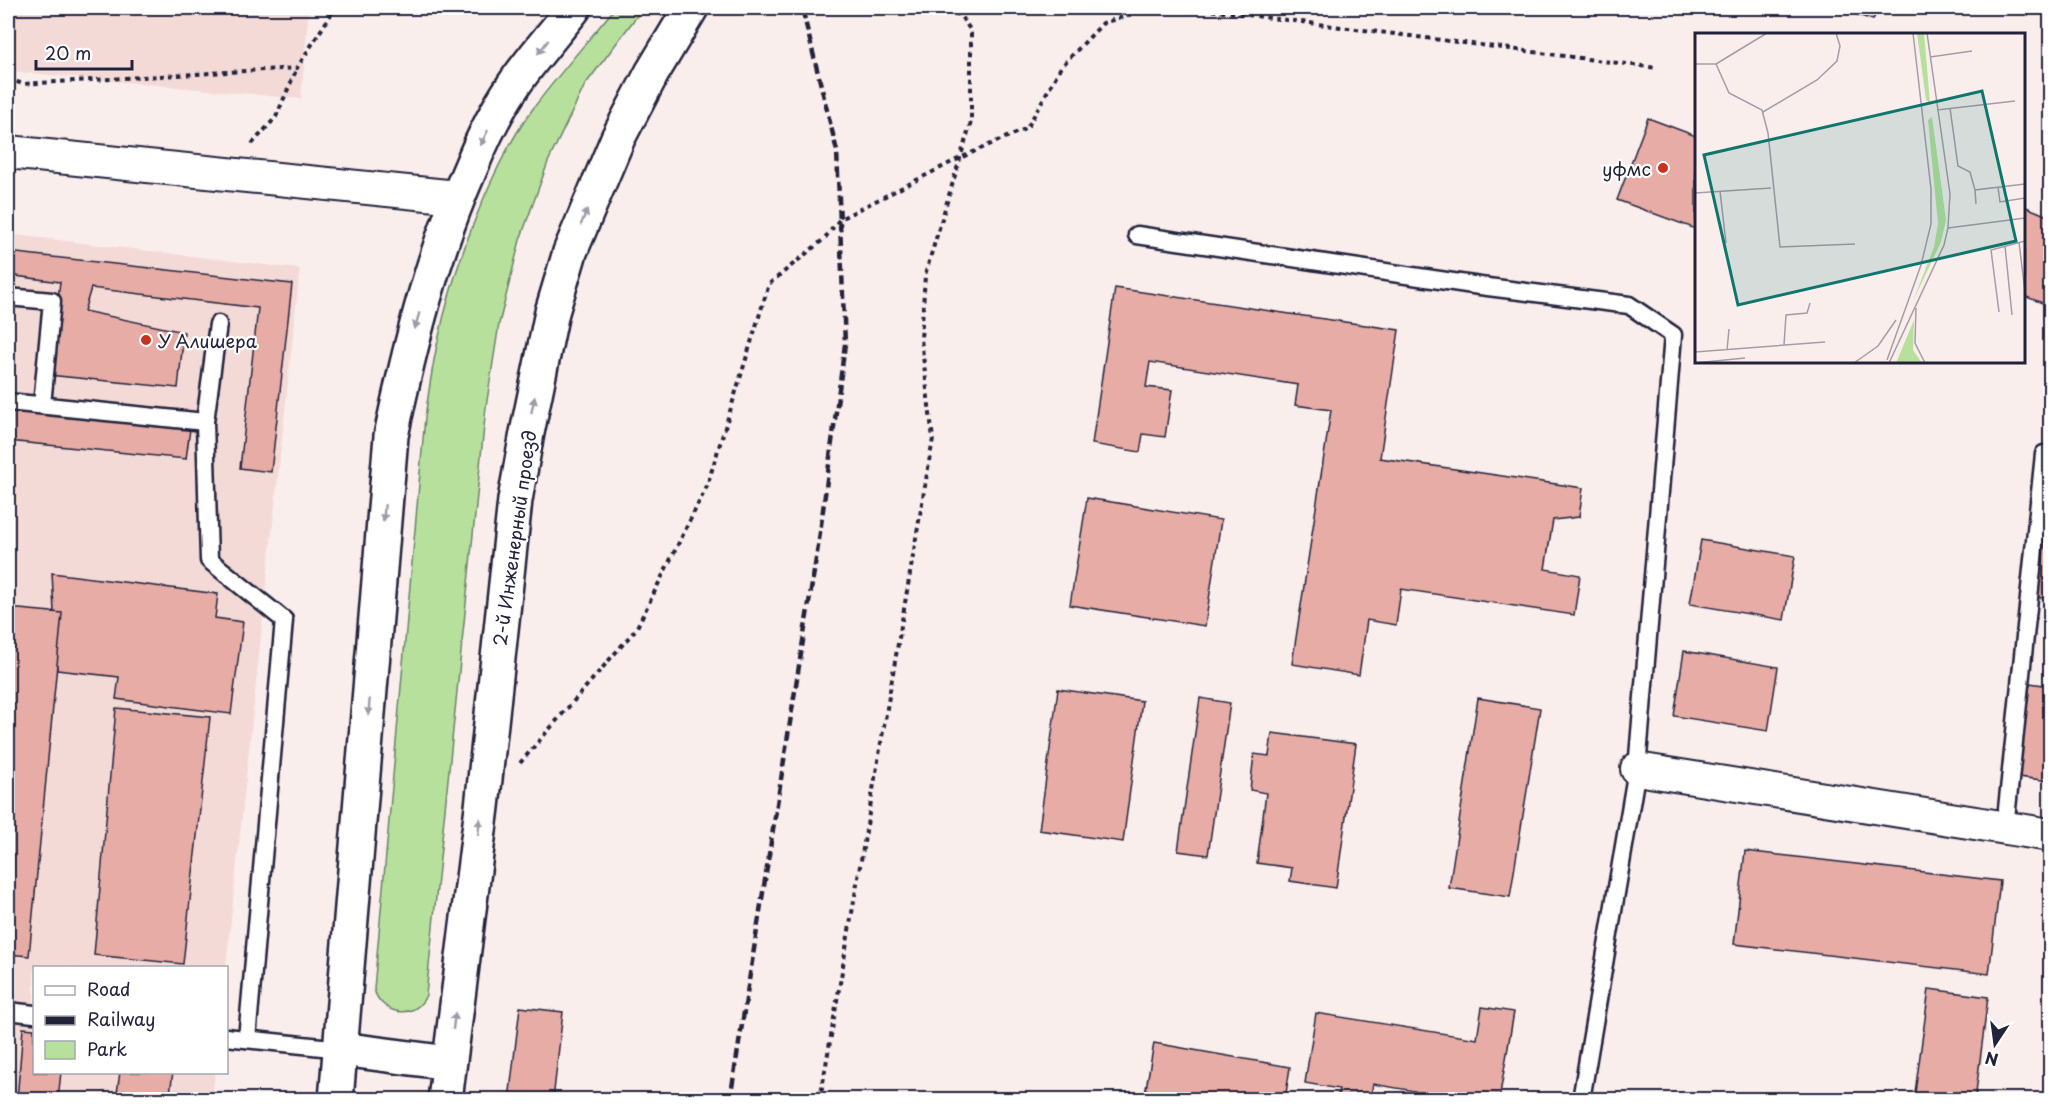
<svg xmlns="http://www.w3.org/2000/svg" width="2058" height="1107" font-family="'Playpen Sans',sans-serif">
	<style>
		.built { fill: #f4dad7 }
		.green { fill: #b7e09c; stroke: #6c816c; stroke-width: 1.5 }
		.building { fill: #e6aca5; stroke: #22223b; stroke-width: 1.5 }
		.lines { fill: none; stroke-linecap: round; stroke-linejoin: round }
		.service-casing { stroke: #22223b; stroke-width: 21 }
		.minor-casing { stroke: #22223b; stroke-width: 36 }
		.secondary-casing { stroke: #22223b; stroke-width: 38 }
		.path { stroke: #22223b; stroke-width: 4; stroke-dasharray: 4.5 4.5; stroke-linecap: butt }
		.service { stroke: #fff; stroke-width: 16 }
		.minor { stroke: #fff; stroke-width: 32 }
		.secondary { stroke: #fff; stroke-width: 33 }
		.rail { stroke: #22223b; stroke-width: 4.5; stroke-dasharray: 9 4.5; stroke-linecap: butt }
		.oneway { fill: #9c9ca7 }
		.poi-dot { fill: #c8321e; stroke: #fff; stroke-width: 2 }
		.labels { text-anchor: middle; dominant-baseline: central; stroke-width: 4.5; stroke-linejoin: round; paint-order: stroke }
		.poi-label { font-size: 18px; fill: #22223b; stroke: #fff; text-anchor: end }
		.street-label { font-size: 18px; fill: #22223b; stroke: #fff }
		.inset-road { fill: none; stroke: #a49ca6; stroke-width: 1.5 }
		.view { fill: #0f766e; fill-opacity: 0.15; stroke: #0f766e; stroke-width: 3 }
		.inset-edge { fill: none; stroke: #22223b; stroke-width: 3 }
	</style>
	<rect width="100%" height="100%" fill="#faeeed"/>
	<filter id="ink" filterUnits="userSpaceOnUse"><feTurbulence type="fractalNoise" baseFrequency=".0167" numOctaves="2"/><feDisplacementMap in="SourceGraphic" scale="12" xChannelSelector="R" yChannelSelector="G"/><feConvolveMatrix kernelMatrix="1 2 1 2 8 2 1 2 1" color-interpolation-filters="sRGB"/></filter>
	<g filter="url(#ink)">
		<!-- built -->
		<g class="built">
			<polygon points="8,8 309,8 301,99 8,71"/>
			<polygon points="8,234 300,269 226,967 34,968 34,1072 215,1073 212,1099 8,1100"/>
		</g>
		<!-- green -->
		<path class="green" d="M 615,8 L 643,8 L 585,85 L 548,162 L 520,240 L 499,324 L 486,407 L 426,995 C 415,1022 380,1014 374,989 L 425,417 C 429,392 432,366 438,341 C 453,270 489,169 532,110 C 558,75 587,42 615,8 Z"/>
		<!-- building -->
		<g class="building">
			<polygon points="1837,8 1878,8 1873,20"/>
			<polygon points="1648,118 1696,136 1696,229 1617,200"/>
			<polygon points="2024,206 2050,217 2050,306 2024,296"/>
			<polygon points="8,252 292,284 271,472 240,468 258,308 91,288 84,311 184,332 178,388 48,375 60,282 8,275"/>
			<polygon points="1115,288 1399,330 1380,458 1583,488 1579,517 1553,520 1545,569 1580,575 1574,615 1401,589 1396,625 1367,620 1359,675 1292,664 1331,410 1295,405 1298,385 1150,362 1146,387 1172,390 1165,437 1143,434 1140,452 1092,444"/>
			<polygon points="8,410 190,429 186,459 8,441"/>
			<polygon points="1087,498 1221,520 1205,626 1070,605"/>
			<polygon points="2048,503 2050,504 2050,599 2036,597"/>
			<polygon points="1701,540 1795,556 1784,620 1690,604"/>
			<polygon points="52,573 218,594 215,618 243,622 231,714 116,699 119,677 57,670"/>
			<polygon points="8,608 62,613 29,956 8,954"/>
			<polygon points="1684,651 1778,667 1768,731 1674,716"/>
			<polygon points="2030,683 2050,686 2050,781 2018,777"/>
			<polygon points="1058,689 1142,701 1123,842 1039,830"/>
			<polygon points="1200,698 1230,703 1208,855 1178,851"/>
			<polygon points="1478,698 1540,708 1510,897 1449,888"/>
			<polygon points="116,708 210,717 183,964 94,955"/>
			<polygon points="1272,733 1356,744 1336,888 1290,881 1292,868 1257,863 1266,793 1250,790 1254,754 1269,756"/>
			<polygon points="1745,851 2000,881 1989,974 1734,944"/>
			<polygon points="1929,989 1988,997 1975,1100 1914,1100"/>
			<polygon points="520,1007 563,1012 553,1100 509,1100"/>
			<polygon points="1482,1007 1514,1012 1499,1100 1414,1100 1415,1091 1373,1084 1370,1100 1337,1100 1339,1089 1305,1083 1316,1013 1477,1039"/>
			<polygon points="23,1028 34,1029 34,1072 61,1072 58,1100 17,1100"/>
			<polygon points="8,1029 13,1030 8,1082"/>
			<polygon points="1154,1043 1290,1067 1285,1100 1144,1100"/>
			<polygon points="120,1072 173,1072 169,1100 116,1100"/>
		</g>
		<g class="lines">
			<defs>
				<g id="service">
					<polyline points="1137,235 1480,286 1629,305 1673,335 1637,769 1581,1100"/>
					<polyline points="8,297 52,301 42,405"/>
					<polyline points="8,402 205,422 218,324"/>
					<polyline points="205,422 209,560 284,620 247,1039"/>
					<polyline points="2005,828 2044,454"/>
					<polyline points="8,1011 34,1014"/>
					<polyline points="226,1037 341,1049"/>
				</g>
				<g id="minor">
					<polyline points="8,152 457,197"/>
					<polyline points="1637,769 2050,835"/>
				</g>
				<g id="secondary">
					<polyline points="341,1049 449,1063"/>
					<path d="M 336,1100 L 391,436 C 410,344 433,253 471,167 C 482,140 496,111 513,86 C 531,59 554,34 574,8"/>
					<polyline points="445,1100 482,807 515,500 527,433 552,312 570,252 618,138 652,73 691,8"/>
				</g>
			</defs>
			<!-- service casing -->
			<use href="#service" class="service-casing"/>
			<!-- minor casing -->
			<use href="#minor" class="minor-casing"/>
			<!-- secondary casing -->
			<use href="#secondary" class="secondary-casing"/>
			<!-- path -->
			<g class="path">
				<polyline points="1194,8 1657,68"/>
				<polyline points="8,79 23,84 297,68 335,8"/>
				<polyline points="252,144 276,117 297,68"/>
				<polyline points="520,763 636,629 707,486 769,284 824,239 840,219 960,158 1027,128 1061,67 1103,23 1152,8"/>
				<polyline points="820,1100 933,439 921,339 925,275 971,122 971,31 960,15 936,8"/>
			</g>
			<!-- service -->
			<use href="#service" class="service"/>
			<!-- minor -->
			<use href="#minor" class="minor"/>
			<!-- secondary -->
			<use href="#secondary" class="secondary"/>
			<!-- rail -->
			<polyline class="rail" points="730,1100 819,540 845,344 837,151 802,8"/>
		</g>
		<!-- one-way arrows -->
		<defs><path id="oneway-solid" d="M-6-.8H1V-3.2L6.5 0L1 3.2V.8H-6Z" transform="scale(1.5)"/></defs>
		<g class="oneway">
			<use href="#oneway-solid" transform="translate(543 47) rotate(128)"/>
			<use href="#oneway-solid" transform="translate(484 138) rotate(117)"/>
			<use href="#oneway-solid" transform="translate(584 217) rotate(-68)"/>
			<use href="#oneway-solid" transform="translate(417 321) rotate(106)"/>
			<use href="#oneway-solid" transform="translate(533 405) rotate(-78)"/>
			<use href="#oneway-solid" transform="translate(384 513) rotate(95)"/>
			<use href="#oneway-solid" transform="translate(369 707) rotate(95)"/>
			<use href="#oneway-solid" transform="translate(479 827) rotate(-83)"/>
			<use href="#oneway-solid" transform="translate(454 1021) rotate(-83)"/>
		</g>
	</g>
	<!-- markers -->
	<g class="poi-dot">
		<circle cx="1663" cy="168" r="6"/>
		<circle cx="146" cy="340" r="6"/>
	</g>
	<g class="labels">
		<!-- poi labels -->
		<g class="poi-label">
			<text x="1651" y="168">уфмс</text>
			<text x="158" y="340" text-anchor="start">У Алишера</text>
		</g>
		<!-- street labels -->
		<g class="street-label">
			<text transform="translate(514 538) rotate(-82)">2-й Инженерный проезд</text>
		</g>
	</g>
	<!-- overview -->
	<g transform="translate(1695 33)">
		<rect width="330" height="330" fill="#faeeed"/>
		<path d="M 222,0 L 229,0 L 235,70 L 231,67 ZM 237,84 L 251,187 L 246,209 L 218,268 L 239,214 L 243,191 L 233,87 ZM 219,287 L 218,317 L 227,330 L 201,330 Z" fill="#b7e09c"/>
		<path class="inset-road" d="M 235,24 L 277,18M 0,31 L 21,31 L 34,60 L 67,77 L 73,100 L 85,214 L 160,211M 21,31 L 72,0M 255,75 L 263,133 L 275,139 L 280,157M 242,77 L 320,68M 68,79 L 122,47 L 142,28 L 145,13 L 141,0M 303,154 L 305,169 L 330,165M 25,158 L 31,210M 0,160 L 76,155M 281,171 L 280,157 L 330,151M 253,195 L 330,185M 324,209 L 330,259M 310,213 L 317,282M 221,275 L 220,310 L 230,330M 304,279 L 296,217 L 330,208M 89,312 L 91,282 L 112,280 L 115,270M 32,317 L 34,296M 0,319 L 130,309M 192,327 L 226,232 L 236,191 L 236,156 L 218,0M 0,330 L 50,325M 159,330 L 183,313 L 201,287M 194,330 L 249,212 L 253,195 L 255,161 L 232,0"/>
		<path class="view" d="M 287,58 L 321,208 L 43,272 L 9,122 Z"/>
		<rect width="330" height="330" class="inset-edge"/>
	</g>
	<!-- margin -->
	<rect width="2058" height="1107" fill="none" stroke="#fff" stroke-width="30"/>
	<rect x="15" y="15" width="2028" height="1077" fill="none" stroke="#22223b" stroke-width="2" filter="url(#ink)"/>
	<!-- legend -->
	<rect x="33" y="966" width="195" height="108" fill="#ffffff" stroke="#a7a7b1" stroke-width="1.5"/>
	<rect x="45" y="986" width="30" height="9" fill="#ffffff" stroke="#a7a7b1" stroke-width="1.5"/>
	<text x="87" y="996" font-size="18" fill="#22223b">Road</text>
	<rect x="45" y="1016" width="30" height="9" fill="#22223b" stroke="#a7a7b1" stroke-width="1.5"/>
	<text x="87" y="1026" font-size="18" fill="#22223b">Railway</text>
	<rect x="45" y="1041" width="30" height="18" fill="#b7e09c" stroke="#a7a7b1" stroke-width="1.5"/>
	<text x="87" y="1056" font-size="18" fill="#22223b">Park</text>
	<!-- north arrow -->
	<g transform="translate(1995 1044) rotate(193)" stroke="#ffffff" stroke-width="4.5" paint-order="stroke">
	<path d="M0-4.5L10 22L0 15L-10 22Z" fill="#22223b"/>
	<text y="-9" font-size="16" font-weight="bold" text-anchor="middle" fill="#22223b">N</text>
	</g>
	<!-- scale -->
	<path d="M36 60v9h96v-9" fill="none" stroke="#22223b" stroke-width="3"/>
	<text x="45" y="60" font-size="18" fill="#22223b" stroke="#ffffff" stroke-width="4.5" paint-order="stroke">20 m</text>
</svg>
